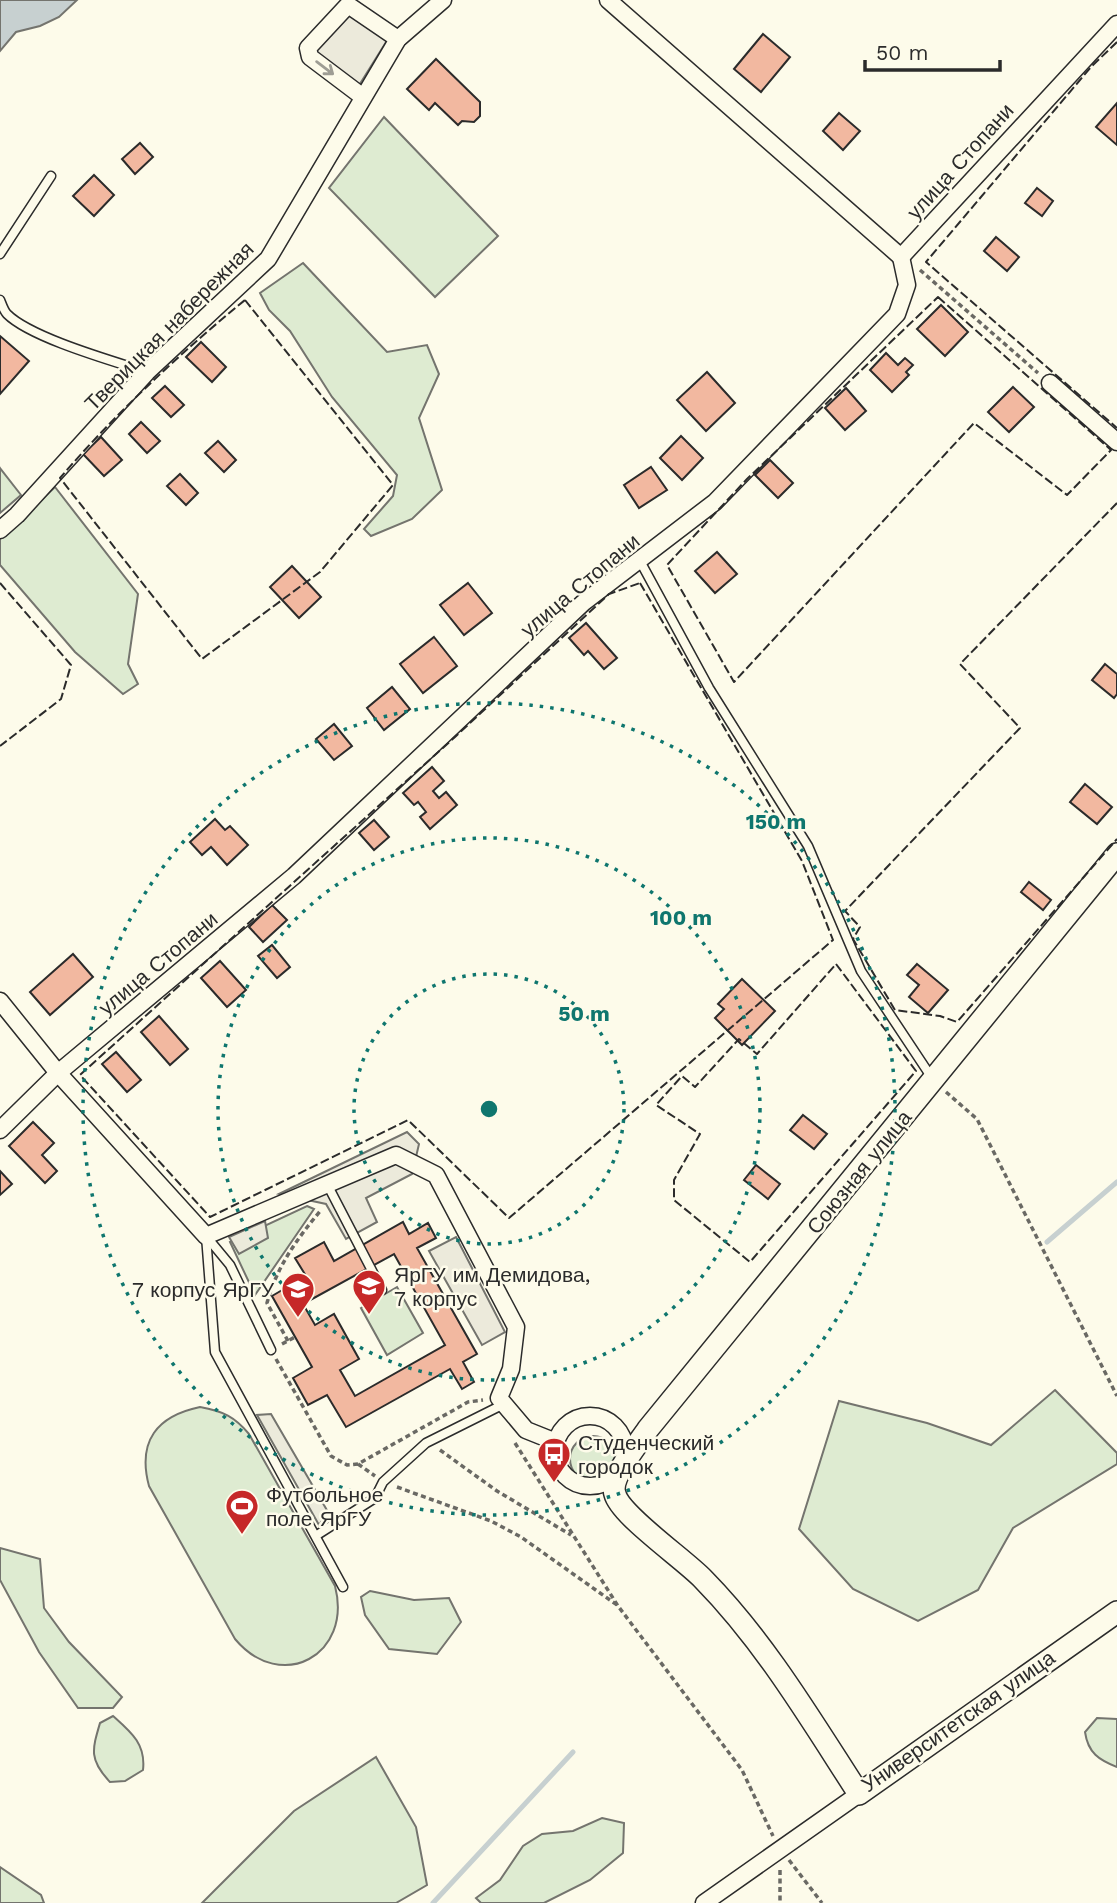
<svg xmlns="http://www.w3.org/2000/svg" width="1117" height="1903" font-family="'Work Sans',sans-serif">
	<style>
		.green { fill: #deebd1; stroke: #74746e; stroke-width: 2 }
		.parking { fill: #eceadb; stroke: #74746e; stroke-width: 2 }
		.water { fill: #c7d0d0; stroke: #74746e; stroke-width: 2 }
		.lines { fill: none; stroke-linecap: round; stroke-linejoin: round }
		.stream { stroke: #c7d0d0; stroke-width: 5 }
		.building { fill: #f2b8a0; stroke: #2b2b2b; stroke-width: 2; fill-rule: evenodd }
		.service-casing { stroke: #2b2b2b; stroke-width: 11 }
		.minor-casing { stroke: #2b2b2b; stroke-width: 19 }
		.tertiary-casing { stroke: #2b2b2b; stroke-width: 24 }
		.path { stroke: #6a6964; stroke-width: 3.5; stroke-dasharray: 5 3.5; stroke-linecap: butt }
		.service { stroke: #fdfbea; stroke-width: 8 }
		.minor { stroke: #fdfbea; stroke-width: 16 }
		.tertiary { stroke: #fdfbea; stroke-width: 21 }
		.fence { stroke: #2b2b2b; stroke-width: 2; stroke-dasharray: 9 3.5; stroke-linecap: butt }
		.oneway { stroke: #9e9d94 }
		.ring { fill: none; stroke: #0f766e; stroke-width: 3.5; stroke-dasharray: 3.5 7 }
		.labels { text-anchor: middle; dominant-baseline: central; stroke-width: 5; stroke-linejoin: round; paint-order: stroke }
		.street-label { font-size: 21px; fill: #2b2b2b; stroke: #fdfbea }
		.poi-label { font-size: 21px; fill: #2b2b2b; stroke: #fdfbea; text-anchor: start }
		.centre { fill: #0f766e; stroke: #fdfbea; stroke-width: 3.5 }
		.ring-label { font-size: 21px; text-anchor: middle; font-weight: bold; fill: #0f766e; stroke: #fdfbea; stroke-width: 5; stroke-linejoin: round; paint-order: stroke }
	</style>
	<rect width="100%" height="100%" fill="#fdfbea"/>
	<!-- green -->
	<g class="green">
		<polygon points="384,117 498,236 435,297 329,188"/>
		<polygon points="303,263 387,352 427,345 439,374 419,418 442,490 412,519 371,536 364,529 393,496 397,475 332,397 290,331 269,310 260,293"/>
		<polygon points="0,468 21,495 0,513"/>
		<polygon points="55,487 138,594 128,664 138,684 123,694 75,652 0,565 0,539"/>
		<polygon points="307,1206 314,1209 255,1295 230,1242"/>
		<polygon points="397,1287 423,1333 387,1355 361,1308"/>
		<polygon points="1055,1390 1117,1453 1117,1464 1013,1528 978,1590 918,1621 853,1589 799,1529 839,1401 927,1423 991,1445"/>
		<path d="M 200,1407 C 223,1411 235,1417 249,1434 L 335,1586 C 353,1655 281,1694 235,1639 L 149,1486 C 137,1441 157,1416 200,1407 Z"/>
		<circle cx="593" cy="1459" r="23"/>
		<polygon points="0,1548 40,1559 44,1608 69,1642 122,1697 113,1708 78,1708 39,1652 0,1580"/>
		<polygon points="370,1591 414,1600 449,1598 461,1622 437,1654 389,1649 365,1615 361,1597"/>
		<path d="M 113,1716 C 131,1732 146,1744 143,1770 L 125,1781 L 110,1782 C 89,1760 92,1750 100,1723 Z"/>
		<path d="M 1097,1718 L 1117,1719 L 1117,1767 C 1099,1760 1088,1753 1085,1732 Z"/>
		<polygon points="376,1757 416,1827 427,1885 396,1903 202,1903 294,1811"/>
		<polygon points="602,1818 624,1823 623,1853 590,1880 544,1903 481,1903 476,1898 500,1880 523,1846 542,1834 573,1831"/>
		<polygon points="0,1867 41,1895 44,1903 0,1903"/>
	</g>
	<!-- parking -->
	<g class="parking">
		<polygon points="348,10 388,39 358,87 314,51"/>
		<polygon points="407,1132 419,1144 412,1174 366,1198 377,1222 346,1239 326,1204 279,1194"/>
		<polygon points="265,1221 268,1238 239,1254 229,1237"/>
		<polygon points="456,1237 505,1332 482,1345 429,1251"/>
		<polygon points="271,1414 328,1512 319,1525 257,1415"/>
	</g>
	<!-- water -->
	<polygon class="water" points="0,0 77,0 59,17 40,26 16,32 0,51"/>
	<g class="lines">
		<!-- stream -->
		<g class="stream">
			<polyline points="1047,1242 1117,1182"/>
			<polyline points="433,1903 573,1752"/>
		</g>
	</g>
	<!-- building -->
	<g class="building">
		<polygon points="763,34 790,57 761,92 734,69"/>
		<polygon points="436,59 480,102 480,116 474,122 462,121 458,125 435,103 429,110 407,89"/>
		<polygon points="1117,103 1117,145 1096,127"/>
		<polygon points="839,113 860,131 843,150 823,131"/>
		<polygon points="140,143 153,157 135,174 122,159"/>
		<polygon points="94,175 114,195 94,216 73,196"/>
		<polygon points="1037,188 1053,201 1042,216 1025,203"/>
		<polygon points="996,237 1019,257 1007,271 984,251"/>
		<polygon points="941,305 968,332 945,356 917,329"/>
		<polygon points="0,336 29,361 0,394"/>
		<polygon points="201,342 226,367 212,382 186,357"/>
		<polygon points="886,353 898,365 905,358 913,365 906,372 909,375 892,392 870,370"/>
		<polygon points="707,372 735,403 706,431 677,400"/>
		<polygon points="165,386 184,405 171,417 152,398"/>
		<polygon points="1013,387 1034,407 1009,432 988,412"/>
		<polygon points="846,388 866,411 845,430 825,408"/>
		<polygon points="141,422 160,441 147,453 129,434"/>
		<polygon points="681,436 703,458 682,480 660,458"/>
		<polygon points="101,437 122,460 104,476 83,454"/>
		<polygon points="218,441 236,460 224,472 205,453"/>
		<polygon points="770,460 793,483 778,498 755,475"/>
		<polygon points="651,467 667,490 639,508 624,485"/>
		<polygon points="180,474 198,493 186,505 167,486"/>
		<polygon points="717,552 737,574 715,593 695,571"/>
		<polygon points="292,566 321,597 299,618 270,587"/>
		<polygon points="468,583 492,613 464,635 440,605"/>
		<polygon points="586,623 617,658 604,669 588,651 584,655 569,638"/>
		<polygon points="434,637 457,666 423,693 400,664"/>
		<polygon points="1105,664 1117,674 1117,694 1114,698 1092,680"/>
		<polygon points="392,687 410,709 384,730 367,708"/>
		<polygon points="334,724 352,746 334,760 316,739"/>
		<polygon points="432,767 444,781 433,791 439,798 446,792 457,805 430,829 420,817 426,812 418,802 414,805 403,793"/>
		<polygon points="1085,784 1112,807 1097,824 1070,802"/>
		<polygon points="215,819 225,830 230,826 248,845 227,865 211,847 202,855 190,842"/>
		<polygon points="374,820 389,837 374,850 359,833"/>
		<polygon points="1029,882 1051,900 1043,910 1021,892"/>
		<polygon points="272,905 287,920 263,942 249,927"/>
		<polygon points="272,945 290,967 277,978 258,956"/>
		<polygon points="73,954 93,977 50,1015 30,992"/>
		<polygon points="220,961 246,990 227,1007 201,978"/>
		<polygon points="917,964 948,990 928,1013 909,997 919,985 907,975"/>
		<polygon points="742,979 775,1011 742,1045 715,1018 724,1009 718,1004"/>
		<polygon points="159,1016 188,1049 170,1065 141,1032"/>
		<polygon points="116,1052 141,1080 127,1092 102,1064"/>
		<polygon points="803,1115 827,1134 814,1149 790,1130"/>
		<polygon points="33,1122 54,1143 42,1155 57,1171 45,1183 9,1146"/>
		<polygon points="756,1165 780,1184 768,1199 744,1180"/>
		<polygon points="0,1171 12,1184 0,1195"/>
		<path d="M 403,1222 L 409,1234 L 428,1223 L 436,1238 L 417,1248 L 477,1354 L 463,1362 L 474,1382 L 462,1389 L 450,1369 L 346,1427 L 327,1395 L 308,1405 L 293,1378 L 312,1367 L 272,1296 L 306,1276 L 295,1258 L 324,1242 L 334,1261 ZM 394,1254 L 445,1345 L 355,1396 L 340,1370 L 359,1359 L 334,1314 L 315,1325 L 303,1304 Z"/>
	</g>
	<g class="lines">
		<defs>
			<g id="service">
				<polyline points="0,254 51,176"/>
				<path d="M 0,300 C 2,305 4,311 7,314 C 31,338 113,361 147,372"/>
				<polyline points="640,561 709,688 808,846 861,971 932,1078"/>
				<polyline points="327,1184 382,1290"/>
				<polyline points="206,1236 215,1352 343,1587"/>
				<polyline points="206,1236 230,1265 271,1350"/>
				<polyline points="317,1535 375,1498 383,1482 426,1443 504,1404"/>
			</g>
			<g id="minor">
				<polyline points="608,0 901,257"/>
				<polyline points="363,97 310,57 308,48 348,5 398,39"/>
				<polyline points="901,257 1117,24"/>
				<polyline points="1050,383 1117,442"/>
				<polyline points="0,530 17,515 147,372 268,259 398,39 443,0"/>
				<polyline points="0,1001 58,1073 206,1236 396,1155 436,1175 516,1327 511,1369 499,1398 526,1430 556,1442"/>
				<polyline points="0,1130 58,1073 294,876 583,603 715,502 897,314 907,285 901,257"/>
				<circle cx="590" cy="1451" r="35"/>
				<polyline points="704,1903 859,1794"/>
			</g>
			<path id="tertiary" d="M 1117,854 L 648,1429 C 639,1443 609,1477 615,1494 C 620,1515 685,1560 703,1579 C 765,1642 811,1720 859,1794 L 1117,1612"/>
		</defs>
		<!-- service casing -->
		<use href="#service" class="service-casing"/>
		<!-- minor casing -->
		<use href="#minor" class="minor-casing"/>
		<!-- tertiary casing -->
		<use href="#tertiary" class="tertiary-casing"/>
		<!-- path -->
		<g class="path">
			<polyline points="920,270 1038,373"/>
			<polyline points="946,1092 977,1119 1117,1396"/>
			<path d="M 288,1341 L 267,1303 C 277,1266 297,1239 321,1210"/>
			<polyline points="282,1344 295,1337"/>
			<polyline points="276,1359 331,1456 347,1465 358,1464 468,1402 483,1400"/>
			<polyline points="515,1443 618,1606 742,1770 773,1836"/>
			<polyline points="440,1450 497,1491 571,1535"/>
			<polyline points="358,1464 375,1476"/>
			<polyline points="397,1487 491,1521 521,1537 617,1605"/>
			<polyline points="789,1860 822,1903"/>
			<polyline points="780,1870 780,1903"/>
		</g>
		<!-- service -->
		<use href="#service" class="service"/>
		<!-- minor -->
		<use href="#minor" class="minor"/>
		<!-- tertiary -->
		<use href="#tertiary" class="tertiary"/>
		<!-- fence -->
		<g class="fence">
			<polyline points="1117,42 1091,67 926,262 1117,428"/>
			<polygon points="938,297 1111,450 1067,495 974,423 734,682 667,565 747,479"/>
			<path d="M 245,300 L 393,485 L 320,572 L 202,659 L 60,478 C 115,414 179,354 245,300 Z"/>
			<polyline points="1117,503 960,664 1020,728 845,911 860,927 853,939 895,1010 940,1016 957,1022 1117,839"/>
			<polyline points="0,583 71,665 61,699 0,746"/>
			<polygon points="640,583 802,861 833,940 509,1218 408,1120 210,1217 80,1075 455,737 609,594"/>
			<polygon points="836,964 916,1071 750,1262 674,1200 674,1180 700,1134 656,1105 682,1076 695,1087 739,1039 757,1054"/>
		</g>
	</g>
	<!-- one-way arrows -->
	<defs><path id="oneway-shaft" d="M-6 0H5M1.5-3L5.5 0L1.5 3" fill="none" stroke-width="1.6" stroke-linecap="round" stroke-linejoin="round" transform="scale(1.75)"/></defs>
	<use class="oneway" href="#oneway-shaft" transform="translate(325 68) rotate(37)"/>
	<!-- distance rings -->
	<g class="ring">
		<circle cx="489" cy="1109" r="135"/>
		<circle cx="489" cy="1109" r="271"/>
		<circle cx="489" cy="1109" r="406"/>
	</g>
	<!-- icons -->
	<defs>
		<symbol id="university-pin" viewBox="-11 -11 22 30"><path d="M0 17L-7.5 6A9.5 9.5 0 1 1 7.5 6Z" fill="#c62828" stroke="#fdfbea"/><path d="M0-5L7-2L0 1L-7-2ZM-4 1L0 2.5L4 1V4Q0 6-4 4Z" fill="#fff"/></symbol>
		<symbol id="bus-pin" viewBox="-11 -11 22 30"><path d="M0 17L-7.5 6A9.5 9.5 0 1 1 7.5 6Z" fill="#c62828" stroke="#fdfbea"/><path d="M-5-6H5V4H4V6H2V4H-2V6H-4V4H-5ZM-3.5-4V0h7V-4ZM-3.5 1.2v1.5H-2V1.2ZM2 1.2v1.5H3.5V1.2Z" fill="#fff"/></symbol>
		<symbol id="stadium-pin" viewBox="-11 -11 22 30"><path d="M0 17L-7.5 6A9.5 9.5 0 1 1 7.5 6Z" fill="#c62828" stroke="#fdfbea"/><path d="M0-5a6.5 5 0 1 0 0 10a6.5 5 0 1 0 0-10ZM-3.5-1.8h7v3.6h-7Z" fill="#fff"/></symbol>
	</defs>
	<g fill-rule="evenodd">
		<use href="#university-pin" x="350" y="1267" width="38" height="52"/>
		<use href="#university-pin" x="279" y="1270" width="38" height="52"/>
		<use href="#bus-pin" x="535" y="1435" width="38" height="52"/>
		<use href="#stadium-pin" x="223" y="1487" width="38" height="52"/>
	</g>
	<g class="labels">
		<!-- street labels -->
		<g class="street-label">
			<text transform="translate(960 161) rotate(-48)">улица Стопани</text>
			<text transform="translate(169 326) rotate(-45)">Тверицкая набережная</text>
			<text transform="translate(580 585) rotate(-40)">улица Стопани</text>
			<text transform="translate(158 963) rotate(-40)">улица Стопани</text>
			<text transform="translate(859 1172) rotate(-51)">Союзная улица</text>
			<text transform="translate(958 1721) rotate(-35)">Университетская улица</text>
		</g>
		<!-- poi labels -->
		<g class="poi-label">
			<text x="394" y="1274">ЯрГУ им Демидова,<tspan x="394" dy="24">7 корпус</tspan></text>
			<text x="274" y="1289" text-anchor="end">7 корпус ЯрГУ</text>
			<text x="578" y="1442">Студенческий<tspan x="578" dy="24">городок</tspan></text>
			<text x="266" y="1494">Футбольное<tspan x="266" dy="24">поле ЯрГУ</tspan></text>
		</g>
	</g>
	<circle cx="489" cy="1109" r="10" class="centre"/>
	<g class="ring-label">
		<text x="776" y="829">150 m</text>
		<text x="681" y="925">100 m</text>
		<text x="584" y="1021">50 m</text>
	</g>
	<!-- scale -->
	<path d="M865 60v10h135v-10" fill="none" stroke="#2b2b2b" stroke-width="3.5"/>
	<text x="876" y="60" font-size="21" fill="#2b2b2b" stroke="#fdfbea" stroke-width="5" paint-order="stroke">50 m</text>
</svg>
